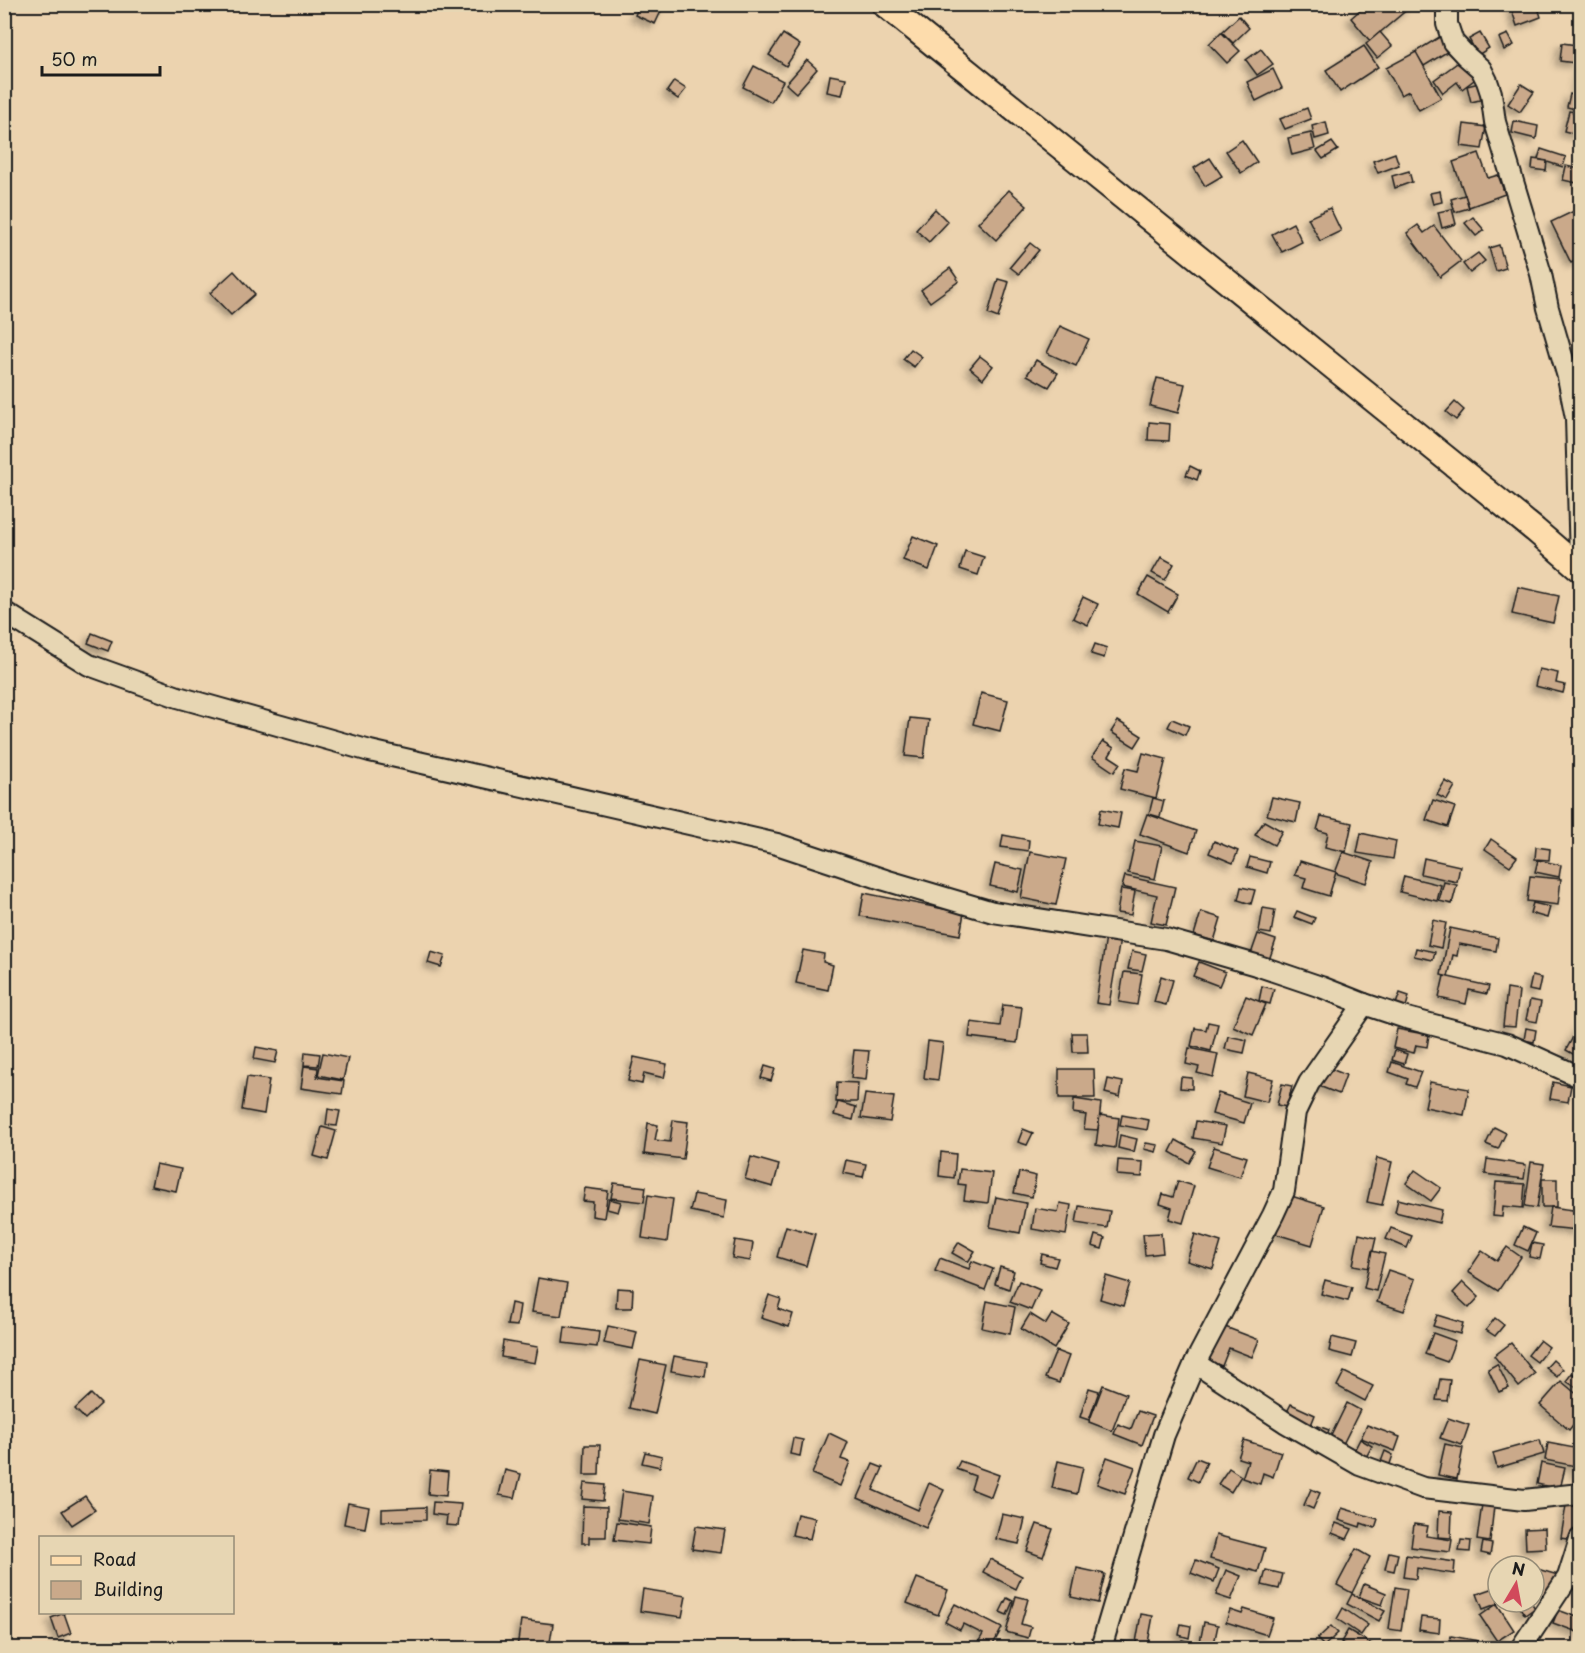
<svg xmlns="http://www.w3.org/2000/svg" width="1585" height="1653" font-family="'Playpen Sans',sans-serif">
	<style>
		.building { fill: #caa98a; stroke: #1c1c1c; stroke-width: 1.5; filter: url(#shadow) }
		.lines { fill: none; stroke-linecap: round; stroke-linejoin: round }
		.minor-casing { stroke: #1c1c1c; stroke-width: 24 }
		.major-casing { stroke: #1c1c1c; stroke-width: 28 }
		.minor { stroke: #e7d6b3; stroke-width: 20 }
		.major { stroke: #fddcac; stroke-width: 24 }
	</style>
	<defs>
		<filter id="shadow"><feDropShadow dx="-4.5" dy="4.5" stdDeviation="3" flood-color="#0004"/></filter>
	</defs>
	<rect width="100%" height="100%" fill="#ecd3af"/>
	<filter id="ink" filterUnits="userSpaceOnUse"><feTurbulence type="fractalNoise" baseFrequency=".0167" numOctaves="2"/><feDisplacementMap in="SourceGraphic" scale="12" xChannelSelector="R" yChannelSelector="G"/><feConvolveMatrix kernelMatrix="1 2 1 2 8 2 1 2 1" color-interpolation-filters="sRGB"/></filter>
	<g filter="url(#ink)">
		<!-- building -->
		<g class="building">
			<polygon points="640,4 664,5 655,24 635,15"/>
			<polygon points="1367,4 1408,4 1410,7 1370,41 1351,18"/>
			<polygon points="1520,4 1537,4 1541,17 1517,26 1511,8"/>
			<polygon points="1239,16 1249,28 1233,43 1222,32"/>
			<polygon points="1221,32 1240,51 1227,63 1209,44"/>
			<polygon points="1380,32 1392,46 1377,58 1366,44"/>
			<polygon points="1446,33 1455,47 1424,66 1415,52"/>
			<polygon points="1480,33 1489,48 1478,55 1469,39"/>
			<polygon points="783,34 800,45 786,66 769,55"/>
			<polygon points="1508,34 1514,45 1504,50 1499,38"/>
			<polygon points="1562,43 1577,45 1575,63 1560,61"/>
			<polygon points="1364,46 1378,67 1340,92 1326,70"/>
			<polygon points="1261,49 1273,64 1257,75 1246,60"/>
			<polygon points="1416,52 1441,98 1419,110 1409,91 1401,95 1386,68"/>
			<polygon points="1464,58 1478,77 1462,89 1457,82 1443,93 1434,80"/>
			<polygon points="807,60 817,69 796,93 786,84"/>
			<polygon points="754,66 783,81 771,102 743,87"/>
			<polygon points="1579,67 1580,68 1580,91 1576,90"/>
			<polygon points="1273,69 1282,88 1256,101 1247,82"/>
			<polygon points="830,75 846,78 842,95 827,92"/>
			<polygon points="674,81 686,89 678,99 667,91"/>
			<polygon points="1483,82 1488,98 1471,102 1467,86"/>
			<polygon points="1521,84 1534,92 1520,112 1508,104"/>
			<polygon points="1570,94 1580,97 1579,110 1567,107"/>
			<polygon points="1307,108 1311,119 1285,129 1280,119"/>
			<polygon points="1569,111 1580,113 1580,135 1564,131"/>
			<polygon points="1514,121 1538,126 1536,139 1512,133"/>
			<polygon points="1326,122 1329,135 1315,139 1312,126"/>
			<polygon points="1464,124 1486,127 1482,149 1461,146"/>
			<polygon points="1311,133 1315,149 1292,155 1288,138"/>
			<polygon points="1242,140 1257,162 1241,173 1226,151"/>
			<polygon points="1332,142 1338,150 1323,159 1317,151"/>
			<polygon points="1541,149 1566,157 1563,167 1538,159"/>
			<polygon points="1395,153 1399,165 1378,173 1373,161"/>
			<polygon points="1479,153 1488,178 1498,175 1505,194 1469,207 1453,162"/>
			<polygon points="1210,158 1222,176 1205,186 1194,168"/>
			<polygon points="1533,159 1547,161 1546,171 1532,169"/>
			<polygon points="1566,166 1580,169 1577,183 1563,180"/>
			<polygon points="1409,171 1412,182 1395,188 1392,176"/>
			<polygon points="1009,190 1027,206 996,240 978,223"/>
			<polygon points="1440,191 1442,202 1433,204 1430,193"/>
			<polygon points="1465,195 1469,208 1455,212 1451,199"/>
			<polygon points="1330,208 1341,231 1320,241 1308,218"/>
			<polygon points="935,209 948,222 929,242 916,230"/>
			<polygon points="1452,209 1456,224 1442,228 1438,212"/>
			<polygon points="1574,211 1580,225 1580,259 1571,263 1551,222"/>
			<polygon points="1473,217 1484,230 1476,236 1465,223"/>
			<polygon points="1293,223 1302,242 1282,252 1272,234"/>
			<polygon points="1418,225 1424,233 1434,226 1461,261 1440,277 1407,233"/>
			<polygon points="1030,243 1039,250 1019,274 1010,267"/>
			<polygon points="1499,245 1506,268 1496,271 1489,248"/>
			<polygon points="1478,253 1485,261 1470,273 1463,264"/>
			<polygon points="950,268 959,281 930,302 921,290"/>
			<polygon points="234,271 255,294 231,315 210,293"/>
			<polygon points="998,279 1009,282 998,318 988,314"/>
			<polygon points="1060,326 1089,339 1076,366 1047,353"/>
			<polygon points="911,349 922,357 914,367 903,359"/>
			<polygon points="980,356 993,366 983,379 970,368"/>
			<polygon points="1036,360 1058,373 1049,387 1027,375"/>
			<polygon points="1157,378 1185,384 1178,413 1150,406"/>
			<polygon points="1455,402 1464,410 1456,420 1446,412"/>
			<polygon points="1149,422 1170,424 1169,441 1148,440"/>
			<polygon points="1190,466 1200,471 1197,480 1186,475"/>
			<polygon points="913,536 938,546 929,570 903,560"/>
			<polygon points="965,551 984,557 978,575 960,569"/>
			<polygon points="1161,557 1174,564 1165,580 1152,573"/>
			<polygon points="1148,577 1178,594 1168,612 1138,594"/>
			<polygon points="1518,587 1559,596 1553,623 1512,614"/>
			<polygon points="1083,597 1098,604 1088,625 1073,618"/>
			<polygon points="92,633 112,641 108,651 88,643"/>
			<polygon points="1095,644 1107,648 1104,658 1091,654"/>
			<polygon points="1539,669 1558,673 1556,683 1565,685 1563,693 1535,686"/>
			<polygon points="981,693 1008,700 1000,731 973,724"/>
			<polygon points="910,718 929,720 924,758 905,756"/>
			<polygon points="1172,719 1189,726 1185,735 1168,727"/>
			<polygon points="1118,721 1142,736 1135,747 1111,732"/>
			<polygon points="1103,741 1114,748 1109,756 1120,763 1114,772 1092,757"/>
			<polygon points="1143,753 1166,759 1156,798 1120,789 1125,768 1138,771"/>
			<polygon points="1445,781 1455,786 1447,800 1437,795"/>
			<polygon points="1272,797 1300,803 1296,822 1267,815"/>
			<polygon points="1153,798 1164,801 1160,817 1149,814"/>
			<polygon points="1433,800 1455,807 1448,827 1426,820"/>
			<polygon points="1101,809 1121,813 1118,828 1098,824"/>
			<polygon points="1147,814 1196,831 1189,852 1140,834"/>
			<polygon points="1321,816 1352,823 1346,852 1325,847 1328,833 1317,830"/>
			<polygon points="1264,821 1282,831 1274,845 1255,835"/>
			<polygon points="1361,833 1396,841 1393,859 1357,853"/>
			<polygon points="1003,835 1029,840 1028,851 1001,847"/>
			<polygon points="1491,839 1517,857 1510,866 1485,849"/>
			<polygon points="1135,841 1162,846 1155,879 1128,873"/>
			<polygon points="1214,841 1238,851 1233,863 1209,853"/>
			<polygon points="1536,847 1550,849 1549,860 1535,859"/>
			<polygon points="1030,852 1066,859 1056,905 1021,898"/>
			<polygon points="1343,852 1373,862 1366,883 1335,873"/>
			<polygon points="1250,857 1270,862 1267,873 1247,867"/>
			<polygon points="1424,858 1460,866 1457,882 1421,874"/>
			<polygon points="1538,860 1561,865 1559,877 1535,872"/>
			<polygon points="1300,861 1336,872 1329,896 1303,888 1306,878 1295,875"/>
			<polygon points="995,864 1023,870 1018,892 990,886"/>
			<polygon points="1125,876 1175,887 1166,925 1151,922 1157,895 1122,887"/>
			<polygon points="1404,876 1441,885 1437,901 1400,892"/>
			<polygon points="1530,876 1561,879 1558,905 1527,901"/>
			<polygon points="1444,882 1457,885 1452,904 1439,901"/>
			<polygon points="1241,887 1255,890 1251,904 1238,900"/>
			<polygon points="1121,889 1135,891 1131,915 1117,913"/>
			<polygon points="864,893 964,913 960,935 860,916"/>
			<polygon points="1533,903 1550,907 1547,918 1530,913"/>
			<polygon points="1263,908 1275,910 1271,934 1259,932"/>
			<polygon points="1297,911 1315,918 1312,924 1294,917"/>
			<polygon points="1201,912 1221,918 1214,941 1194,935"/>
			<polygon points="1433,920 1446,923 1441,948 1428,945"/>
			<polygon points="1450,928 1498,938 1496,951 1459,944 1457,956 1453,955 1448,977 1441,975"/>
			<polygon points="1258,934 1276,940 1269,960 1251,954"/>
			<polygon points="1106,937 1120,939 1109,1005 1096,1003"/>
			<polygon points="1416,948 1435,952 1433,960 1414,956"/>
			<polygon points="803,950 824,954 823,962 833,965 828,990 796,983"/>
			<polygon points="1132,951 1146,954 1142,971 1128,969"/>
			<polygon points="431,952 445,956 441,967 428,963"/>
			<polygon points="1199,962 1225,972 1219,986 1193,976"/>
			<polygon points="1124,972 1142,974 1137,1005 1119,1002"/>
			<polygon points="1161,976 1173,980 1166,1005 1154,1002"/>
			<polygon points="1444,976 1489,986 1487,994 1469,990 1466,1004 1439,998"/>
			<polygon points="1532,976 1541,978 1538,992 1529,990"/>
			<polygon points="1262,986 1274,989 1270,1004 1259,1001"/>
			<polygon points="1507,989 1519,991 1515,1027 1503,1026"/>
			<polygon points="1400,993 1409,996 1406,1007 1396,1004"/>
			<polygon points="1246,996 1266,1004 1253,1035 1233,1026"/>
			<polygon points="1530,1000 1541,1002 1537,1022 1526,1020"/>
			<polygon points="1003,1005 1022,1007 1017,1043 969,1037 971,1022 1000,1026"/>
			<polygon points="1208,1022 1218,1024 1211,1051 1191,1046 1195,1028 1206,1030"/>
			<polygon points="1580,1024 1580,1058 1566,1050"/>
			<polygon points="1526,1028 1536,1030 1534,1042 1524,1040"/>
			<polygon points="1397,1029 1429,1035 1427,1047 1416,1045 1414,1053 1393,1048"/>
			<polygon points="1072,1033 1087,1033 1088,1052 1073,1052"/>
			<polygon points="1228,1036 1247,1040 1244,1053 1225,1049"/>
			<polygon points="928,1041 943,1043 938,1080 924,1078"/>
			<polygon points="256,1047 278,1051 275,1063 254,1059"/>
			<polygon points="1189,1048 1218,1054 1213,1077 1197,1073 1199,1067 1186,1064"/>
			<polygon points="854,1050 869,1051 866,1080 851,1078"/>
			<polygon points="1395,1050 1407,1054 1404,1064 1392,1060"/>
			<polygon points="305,1052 320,1054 318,1066 304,1065"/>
			<polygon points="323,1053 348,1058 343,1080 318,1075"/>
			<polygon points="634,1057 667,1064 664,1078 644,1073 642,1084 628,1081"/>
			<polygon points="1392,1062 1421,1072 1415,1087 1406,1084 1408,1079 1389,1072"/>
			<polygon points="304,1066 318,1068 317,1077 344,1081 342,1094 301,1088"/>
			<polygon points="765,1066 775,1069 771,1081 761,1078"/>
			<polygon points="1326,1067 1346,1075 1339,1094 1319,1086"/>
			<polygon points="1059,1069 1094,1069 1095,1098 1059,1098"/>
			<polygon points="1248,1073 1273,1079 1267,1102 1243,1096"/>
			<polygon points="247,1077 269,1080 264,1114 242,1110"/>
			<polygon points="1181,1077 1192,1078 1192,1089 1180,1088"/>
			<polygon points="1108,1079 1123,1082 1120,1097 1105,1093"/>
			<polygon points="837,1082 858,1083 857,1102 836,1102"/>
			<polygon points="1430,1082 1469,1089 1464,1115 1425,1107"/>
			<polygon points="1553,1082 1571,1086 1568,1102 1550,1099"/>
			<polygon points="1282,1084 1292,1086 1287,1107 1277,1105"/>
			<polygon points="1218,1093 1250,1103 1244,1123 1212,1114"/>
			<polygon points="865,1094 894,1097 890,1122 861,1118"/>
			<polygon points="1074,1099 1101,1103 1098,1130 1084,1129 1086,1115 1073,1113"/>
			<polygon points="838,1102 856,1107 853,1120 834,1115"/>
			<polygon points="328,1109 340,1111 337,1126 326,1125"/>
			<polygon points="1100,1115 1119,1118 1115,1148 1096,1145"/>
			<polygon points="1122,1115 1149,1120 1147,1130 1120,1125"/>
			<polygon points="673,1120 688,1122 683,1159 644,1154 648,1123 658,1125 655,1140 670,1142"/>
			<polygon points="1196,1121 1226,1126 1222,1143 1193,1138"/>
			<polygon points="322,1127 336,1131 328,1160 314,1156"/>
			<polygon points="1494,1127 1506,1133 1498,1149 1486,1144"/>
			<polygon points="1023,1129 1033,1133 1027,1145 1018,1142"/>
			<polygon points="1120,1135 1137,1139 1134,1152 1118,1148"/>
			<polygon points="1176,1140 1196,1151 1189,1163 1170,1152"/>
			<polygon points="1146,1143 1158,1145 1156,1152 1144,1149"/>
			<polygon points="1214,1147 1247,1157 1240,1177 1207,1167"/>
			<polygon points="941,1152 956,1154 954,1178 939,1176"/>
			<polygon points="751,1157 779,1165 773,1187 745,1179"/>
			<polygon points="1377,1158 1392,1162 1382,1205 1367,1202"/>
			<polygon points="1487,1159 1526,1165 1524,1179 1485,1174"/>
			<polygon points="846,1160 866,1164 863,1177 843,1173"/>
			<polygon points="1118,1160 1143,1162 1142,1177 1117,1175"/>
			<polygon points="1531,1162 1544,1164 1537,1208 1525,1206"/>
			<polygon points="156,1164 181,1169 176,1191 151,1186"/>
			<polygon points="960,1169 992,1173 988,1203 964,1200 966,1185 958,1184"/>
			<polygon points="1415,1170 1441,1188 1431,1201 1406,1183"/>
			<polygon points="1019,1172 1036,1176 1032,1197 1014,1193"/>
			<rect x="1542" y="1179" width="15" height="28"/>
			<polygon points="1178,1181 1194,1186 1183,1223 1169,1219 1172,1208 1160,1204 1163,1194 1173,1197"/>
			<polygon points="1496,1182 1525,1184 1523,1208 1503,1206 1502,1217 1493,1216"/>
			<polygon points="614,1183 646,1187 644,1202 611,1198"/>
			<polygon points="585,1188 608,1191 604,1218 592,1216 593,1202 583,1201"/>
			<polygon points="694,1194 727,1200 724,1218 690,1211"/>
			<polygon points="648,1195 673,1199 667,1242 642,1238"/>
			<polygon points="1288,1195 1324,1206 1312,1245 1276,1234"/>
			<polygon points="996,1197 1026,1203 1020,1233 990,1227"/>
			<polygon points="609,1199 621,1202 618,1212 607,1209"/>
			<polygon points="1398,1199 1442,1210 1439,1223 1395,1212"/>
			<polygon points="1060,1203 1071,1205 1066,1235 1032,1229 1035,1208 1058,1212"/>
			<polygon points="1079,1206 1110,1211 1107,1228 1076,1223"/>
			<polygon points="1551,1207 1580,1211 1578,1230 1548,1227"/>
			<polygon points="786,1226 815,1234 806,1266 777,1257"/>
			<polygon points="1523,1227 1536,1233 1528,1251 1515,1245"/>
			<polygon points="1391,1228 1412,1236 1407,1248 1386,1239"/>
			<polygon points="1161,1233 1163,1253 1145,1255 1143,1234"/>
			<polygon points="1195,1234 1221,1242 1213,1269 1187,1261"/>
			<polygon points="1359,1234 1376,1238 1369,1268 1353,1265"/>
			<polygon points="1095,1235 1105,1238 1102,1249 1092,1246"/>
			<polygon points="735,1240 753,1243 750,1261 732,1258"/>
			<polygon points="959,1242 975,1251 968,1262 952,1253"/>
			<polygon points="1532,1243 1543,1245 1540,1259 1529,1257"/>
			<polygon points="1507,1247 1521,1257 1498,1291 1468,1272 1482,1251 1497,1261"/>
			<polygon points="1372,1251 1385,1254 1376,1291 1364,1288"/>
			<polygon points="1042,1254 1058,1258 1055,1267 1040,1263"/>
			<polygon points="940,1258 969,1269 972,1261 993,1269 985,1290 935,1271"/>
			<polygon points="1000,1267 1014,1271 1009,1289 995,1284"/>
			<polygon points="1388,1270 1415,1279 1404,1311 1377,1302"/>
			<polygon points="1106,1276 1130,1283 1123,1306 1100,1299"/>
			<polygon points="538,1278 567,1283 561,1316 532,1312"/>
			<polygon points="1325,1280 1352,1287 1348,1301 1321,1294"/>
			<polygon points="1019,1281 1040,1290 1031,1310 1010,1302"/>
			<polygon points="1463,1282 1479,1297 1469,1308 1453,1293"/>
			<polygon points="617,1288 633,1289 632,1308 616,1308"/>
			<polygon points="769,1295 781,1299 778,1309 793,1314 789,1327 761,1318"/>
			<polygon points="987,1301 1015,1307 1010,1334 982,1328"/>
			<polygon points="1579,1301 1580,1302 1580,1318 1576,1317"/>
			<polygon points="511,1303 520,1305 517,1326 507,1325"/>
			<polygon points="1030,1314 1046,1324 1052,1314 1069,1324 1054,1349 1021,1329"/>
			<polygon points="1437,1315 1463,1323 1460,1334 1433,1326"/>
			<polygon points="1495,1318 1504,1325 1495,1336 1486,1330"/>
			<polygon points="1220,1325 1259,1340 1252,1357 1229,1348 1222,1366 1206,1360"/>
			<polygon points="608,1326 637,1332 633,1349 604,1343"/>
			<polygon points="565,1327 599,1332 597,1347 563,1343"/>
			<polygon points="1433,1333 1455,1341 1447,1362 1425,1354"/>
			<polygon points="1332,1337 1356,1343 1352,1357 1329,1351"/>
			<polygon points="1540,1340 1549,1347 1537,1362 1528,1355"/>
			<polygon points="503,1341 538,1347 535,1363 501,1357"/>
			<polygon points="1511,1343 1535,1374 1519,1387 1494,1356"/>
			<polygon points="1056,1351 1069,1356 1059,1383 1045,1378"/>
			<polygon points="674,1356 707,1362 705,1377 671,1371"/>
			<polygon points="640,1360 666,1365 655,1414 629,1408"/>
			<polygon points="1553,1360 1563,1369 1557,1377 1546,1368"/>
			<polygon points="1497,1364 1509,1388 1499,1392 1488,1369"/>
			<polygon points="1344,1372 1373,1386 1365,1401 1337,1386"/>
			<polygon points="1572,1373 1580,1379 1580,1390 1566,1381"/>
			<polygon points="1440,1379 1450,1380 1447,1401 1436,1400"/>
			<polygon points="1561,1381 1580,1397 1580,1416 1569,1430 1540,1405"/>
			<polygon points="1103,1385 1126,1394 1112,1431 1089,1422"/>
			<polygon points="1089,1388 1099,1391 1089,1420 1080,1417"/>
			<polygon points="91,1394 101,1404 85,1419 75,1409"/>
			<polygon points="1347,1403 1360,1410 1340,1450 1327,1444"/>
			<polygon points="1291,1404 1315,1415 1311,1425 1286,1414"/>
			<polygon points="1138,1411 1153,1416 1142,1445 1114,1434 1118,1424 1131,1429"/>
			<polygon points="1448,1418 1469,1425 1462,1445 1440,1438"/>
			<polygon points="1367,1425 1400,1437 1395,1451 1361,1438"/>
			<polygon points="1318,1426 1329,1430 1325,1441 1314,1437"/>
			<polygon points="829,1433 848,1442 841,1459 850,1462 840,1486 812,1474"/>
			<polygon points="793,1438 803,1440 800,1456 790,1454"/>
			<polygon points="1360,1439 1372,1446 1363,1463 1351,1457"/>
			<polygon points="1244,1440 1281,1452 1273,1477 1263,1473 1260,1484 1242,1478 1248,1461 1238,1458"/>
			<polygon points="1540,1440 1544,1454 1497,1468 1493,1453"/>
			<polygon points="1548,1443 1580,1449 1580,1475 1575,1474 1576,1466 1545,1460"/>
			<polygon points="1445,1444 1463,1448 1457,1479 1438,1475"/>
			<polygon points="585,1445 600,1445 599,1475 584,1475"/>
			<polygon points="1385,1451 1393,1455 1388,1470 1379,1467"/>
			<polygon points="645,1452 662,1456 660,1467 642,1463"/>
			<polygon points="1107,1457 1135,1467 1125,1494 1097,1484"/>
			<polygon points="1197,1458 1207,1462 1198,1482 1188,1477"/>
			<polygon points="960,1461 999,1475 991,1497 971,1489 975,1476 956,1469"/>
			<polygon points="1058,1461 1083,1467 1077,1494 1052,1488"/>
			<polygon points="1541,1463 1565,1468 1560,1489 1537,1484"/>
			<polygon points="873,1464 883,1468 873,1490 918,1510 929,1483 944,1490 926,1528 858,1498"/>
			<polygon points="1229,1468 1241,1476 1231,1492 1218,1484"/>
			<polygon points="430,1470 448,1472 446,1496 428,1494"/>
			<polygon points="505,1470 521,1474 515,1498 499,1495"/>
			<polygon points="584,1483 605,1485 603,1501 582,1499"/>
			<polygon points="1311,1489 1320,1493 1313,1509 1304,1505"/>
			<polygon points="622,1491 653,1496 649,1524 618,1519"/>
			<polygon points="85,1496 95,1510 72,1525 62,1511"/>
			<polygon points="433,1502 461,1504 458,1526 446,1525 447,1516 432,1514"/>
			<polygon points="348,1503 369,1507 365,1528 344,1524"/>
			<polygon points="1482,1504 1494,1506 1490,1542 1477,1540"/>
			<polygon points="1566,1505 1580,1507 1576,1540 1561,1538"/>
			<polygon points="583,1506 607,1507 606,1537 589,1537 589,1543 582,1543"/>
			<polygon points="426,1507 426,1520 382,1521 382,1509"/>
			<polygon points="1342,1508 1378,1519 1375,1528 1361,1523 1360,1527 1339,1520"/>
			<polygon points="1439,1511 1452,1512 1451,1538 1438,1537"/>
			<polygon points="797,1514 815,1518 810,1539 792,1535"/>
			<polygon points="1002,1514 1025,1519 1019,1544 996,1539"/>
			<polygon points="617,1522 651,1527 649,1544 614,1540"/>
			<polygon points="1336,1523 1352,1529 1347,1539 1332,1533"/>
			<polygon points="1037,1524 1053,1529 1043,1557 1027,1551"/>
			<polygon points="1414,1524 1428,1526 1426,1536 1452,1540 1450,1552 1411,1547"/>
			<polygon points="696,1526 725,1530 721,1553 692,1549"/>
			<polygon points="1545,1528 1546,1548 1526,1549 1525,1529"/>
			<polygon points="1216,1535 1265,1548 1258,1572 1210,1559"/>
			<polygon points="1461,1540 1471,1541 1470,1552 1459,1551"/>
			<polygon points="1483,1542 1492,1544 1490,1555 1481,1553"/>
			<polygon points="1356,1549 1370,1557 1352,1593 1337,1585"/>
			<polygon points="1389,1552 1398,1554 1394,1571 1385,1569"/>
			<polygon points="1406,1555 1455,1562 1454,1574 1417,1568 1416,1579 1403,1577"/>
			<polygon points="990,1559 1022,1576 1016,1589 983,1572"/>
			<polygon points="1196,1560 1219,1569 1214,1582 1191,1573"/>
			<polygon points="1077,1568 1105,1574 1098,1603 1071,1597"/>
			<polygon points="1534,1568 1558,1575 1552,1597 1534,1592"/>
			<polygon points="1226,1570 1241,1576 1231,1600 1216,1595"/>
			<polygon points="1266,1570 1283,1574 1279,1589 1262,1585"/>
			<polygon points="917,1578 948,1590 938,1615 907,1603"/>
			<polygon points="1364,1584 1386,1593 1382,1605 1359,1597"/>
			<polygon points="1395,1587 1407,1589 1401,1631 1389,1629"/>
			<polygon points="1497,1587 1498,1602 1502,1602 1483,1609 1477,1594"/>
			<polygon points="643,1589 686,1596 682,1617 640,1611"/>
			<polygon points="1352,1594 1385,1611 1379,1621 1347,1604"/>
			<polygon points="1016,1596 1028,1599 1021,1624 1031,1627 1028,1638 1006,1632"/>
			<polygon points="1007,1598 1013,1601 1007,1615 1000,1612"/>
			<polygon points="1516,1602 1531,1602 1535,1608 1525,1615"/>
			<polygon points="955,1604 1002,1628 991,1648 975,1648 983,1634 963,1624 960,1630 945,1622"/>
			<polygon points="1497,1604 1514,1630 1497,1641 1480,1616"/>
			<polygon points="1343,1608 1368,1625 1361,1635 1337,1619"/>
			<polygon points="1244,1609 1273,1618 1267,1635 1226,1622 1230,1610 1242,1614"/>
			<polygon points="1558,1610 1580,1618 1580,1633 1553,1623"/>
			<polygon points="64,1613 71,1633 58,1638 51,1618"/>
			<polygon points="1141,1614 1153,1616 1147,1648 1135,1648"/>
			<polygon points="1421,1617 1440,1619 1439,1633 1419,1630"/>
			<polygon points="521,1620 553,1624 549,1648 517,1648"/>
			<polygon points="1204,1622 1218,1625 1214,1644 1200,1642"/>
			<polygon points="1181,1624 1191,1626 1189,1638 1179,1635"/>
			<polygon points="1331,1626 1338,1633 1324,1646 1317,1639"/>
			<polygon points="1348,1630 1375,1646 1374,1648 1350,1648 1341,1642"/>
			<polygon points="1451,1636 1479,1641 1477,1648 1448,1648"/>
			<polygon points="1109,1640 1136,1643 1135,1648 1108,1648"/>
			<polygon points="1182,1640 1200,1644 1199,1648 1180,1648"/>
			<polygon points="794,1642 822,1648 793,1648"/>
		</g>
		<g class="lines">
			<defs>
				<g id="minor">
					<polyline points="1447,4 1447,24 1453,42 1466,56 1481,69 1487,81 1491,93 1495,122 1541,274 1548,308 1568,377 1576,418 1580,561"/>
					<polyline points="4,612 89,665 178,697 370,751 777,844 885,880 993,912 1166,939 1256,965 1321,987 1364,1004 1403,1017 1507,1044 1580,1077"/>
					<polyline points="1195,1363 1285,1422 1360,1465 1423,1488 1524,1500 1580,1494"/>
					<polyline points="1101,1648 1164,1435 1195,1363 1273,1215 1284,1191 1295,1112 1309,1083 1364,1004"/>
					<polyline points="1521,1648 1568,1577 1580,1539"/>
				</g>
				<polyline id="major" points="884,4 1535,530 1580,569"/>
			</defs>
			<!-- minor casing -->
			<use href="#minor" class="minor-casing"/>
			<!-- major casing -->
			<use href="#major" class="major-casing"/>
			<!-- minor -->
			<use href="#minor" class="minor"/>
			<!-- major -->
			<use href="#major" class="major"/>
		</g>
	</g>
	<!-- margin -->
	<rect width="1585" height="1653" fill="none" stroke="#e7d6b3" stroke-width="24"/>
	<rect x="12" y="12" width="1561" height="1629" fill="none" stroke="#1c1c1c" stroke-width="2" filter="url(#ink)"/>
	<!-- legend -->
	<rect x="39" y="1536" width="195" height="78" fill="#e7d6b3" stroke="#968c77" stroke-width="1.5"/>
	<rect x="51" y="1556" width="30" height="9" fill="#fddcac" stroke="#968c77" stroke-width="1.5"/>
	<text x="93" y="1566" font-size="18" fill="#1c1c1c">Road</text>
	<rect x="51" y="1581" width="30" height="18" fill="#caa98a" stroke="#968c77" stroke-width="1.5"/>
	<text x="93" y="1596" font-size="18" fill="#1c1c1c">Building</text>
	<!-- north arrow -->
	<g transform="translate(1516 1584) rotate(10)"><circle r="28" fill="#e7d6b3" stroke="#968c77" stroke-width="1.5"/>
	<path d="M0-4.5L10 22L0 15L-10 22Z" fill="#d1495b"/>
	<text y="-9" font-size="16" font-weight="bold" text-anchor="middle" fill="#1c1c1c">N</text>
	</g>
	<!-- scale -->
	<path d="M42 66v9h118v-9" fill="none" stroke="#1c1c1c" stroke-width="3"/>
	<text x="51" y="66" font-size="18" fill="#1c1c1c" stroke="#e7d6b3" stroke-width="4.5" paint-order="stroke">50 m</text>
</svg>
